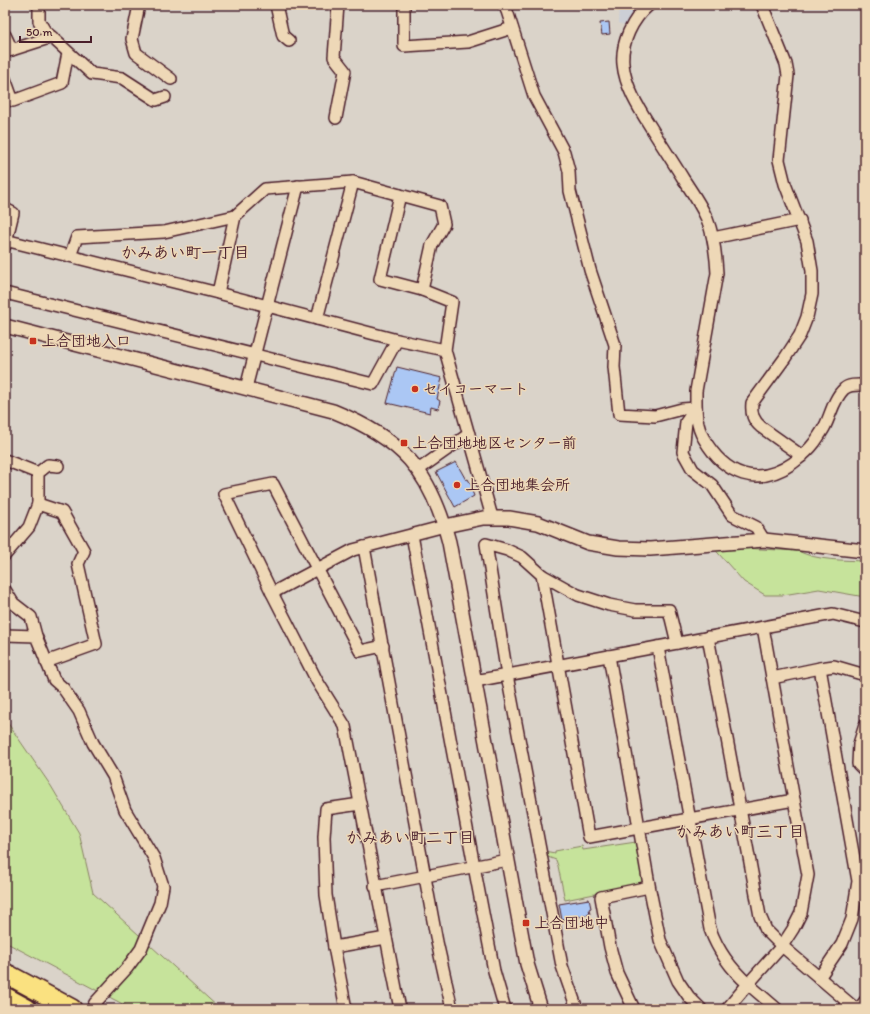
<svg xmlns="http://www.w3.org/2000/svg" width="870" height="1014" font-family="Itim,'Klee One',sans-serif">
	<style>
		.built { fill: #cccfd6 }
		.green { fill: #c6e39b; stroke: #888163 }
		.building { fill: #abc7f4; stroke: #4a1f2b }
		.lines { fill: none; stroke-linecap: round; stroke-linejoin: round }
		.minor-casing { stroke: #4a1f2b; stroke-width: 14 }
		.tertiary-casing { stroke: #4a1f2b; stroke-width: 16 }
		.motorway-casing { stroke: #4a1f2b; stroke-width: 22 }
		.minor { stroke: #eed8b7; stroke-width: 11 }
		.tertiary { stroke: #eed8b7; stroke-width: 13 }
		.motorway { stroke: #fae180; stroke-width: 19 }
		.poi-dot { fill: #c8321e; stroke: #eed8b7; stroke-width: 1.5 }
		.labels { text-anchor: middle; dominant-baseline: central; stroke-width: 3; stroke-linejoin: round; paint-order: stroke }
		.poi-label { font-size: 15px; font-weight: bold; fill: #4a1f2b; stroke: #eed8b7; text-anchor: start }
		.neighbourhood-label { font-size: 16px; font-weight: bold; fill: #4a1f2b; stroke: #eed8b7 }
	</style>
	<rect width="100%" height="100%" fill="#dad3c9"/>
	<filter id="ink" filterUnits="userSpaceOnUse"><feTurbulence type="fractalNoise" baseFrequency=".025" numOctaves="2"/><feDisplacementMap in="SourceGraphic" scale="8" xChannelSelector="R" yChannelSelector="G"/><feConvolveMatrix kernelMatrix="1 2 1 2 8 2 1 2 1" color-interpolation-filters="sRGB"/></filter>
	<g filter="url(#ink)">
		<!-- built -->
		<polygon class="built" points="619,5 642,5 626,26 618,23"/>
		<!-- green -->
		<g class="green">
			<path d="M 710,544 L 742,548 L 798,551 C 818,561 843,560 865,561 L 865,597 L 819,589 L 783,595 L 765,595 L 744,582 Z"/>
			<polygon points="5,719 51,786 79,833 93,893 220,1009 132,1009 5,942"/>
			<polygon points="636,842 644,884 565,900 558,866 556,860 545,856 544,851 555,853 555,851 582,846 583,850"/>
		</g>
		<!-- building -->
		<g class="building">
			<polygon points="609,22 610,34 602,35 600,23"/>
			<polygon points="397,367 442,378 437,399 440,401 438,409 431,407 430,413 387,403"/>
			<polygon points="456,462 466,480 468,479 474,490 472,491 474,496 455,507 436,472"/>
			<polygon points="589,899 591,908 589,909 590,914 562,920 559,904"/>
		</g>
		<g class="lines">
			<defs>
				<g id="minor">
					<polyline points="39,5 39,21 45,31 92,74 122,78 156,100 165,97"/>
					<polyline points="139,5 132,39 136,53 171,79"/>
					<polyline points="276,5 283,36 289,41"/>
					<polyline points="404,5 404,46 468,42 512,28"/>
					<polyline points="504,5 507,11 534,96 564,152 569,171 570,191 590,270 615,345 614,367 619,414 655,416 682,409 696,408"/>
					<path d="M 649,5 C 632,19 621,43 623,64 C 625,86 638,107 650,126 C 661,144 673,162 684,180 C 692,192 701,205 707,219 C 714,236 716,255 717,273 L 696,391 C 696,408 695,424 704,439 C 725,475 757,488 793,463 C 801,457 809,450 815,442 C 818,437 822,432 825,426 C 831,414 834,398 844,389 C 849,384 859,385 865,385"/>
					<path d="M 762,5 L 786,64 L 788,75 L 779,160 L 785,184 L 807,241 L 812,271 L 812,294 L 807,317 L 800,335 L 785,358 L 752,403 C 751,414 753,420 761,427 L 802,456"/>
					<polyline points="5,35 12,50"/>
					<polyline points="5,52 52,37"/>
					<polyline points="5,79 13,101 62,83 68,53"/>
					<polyline points="336,118 345,71 334,57 338,5"/>
					<polyline points="400,195 440,206 444,224 432,245 422,290"/>
					<polyline points="5,209 13,213 5,246"/>
					<polyline points="713,238 800,220"/>
					<polyline points="5,240 218,293 397,340 445,350 492,517"/>
					<polyline points="70,256 77,237 164,232 235,216 265,189 353,182 400,195 380,279 422,290 452,302 445,350"/>
					<polyline points="5,293 373,384 397,340"/>
					<polyline points="218,293 235,216"/>
					<polyline points="317,319 353,182"/>
					<polyline points="246,388 298,186"/>
					<polyline points="696,408 686,422 683,452 693,470 712,485 732,515 756,527 764,540"/>
					<polyline points="5,460 38,473"/>
					<polyline points="418,470 469,434"/>
					<polyline points="38,504 38,473 48,465 58,466"/>
					<polyline points="412,535 474,866 494,971 505,1009"/>
					<polyline points="364,547 437,942 452,1009"/>
					<polyline points="5,555 29,527 38,504 62,512 84,551 78,564 96,644 46,662"/>
					<polyline points="542,575 578,595 609,605 635,610 669,610 677,643"/>
					<polyline points="5,590 13,603 31,617 36,636"/>
					<polyline points="272,593 353,550 445,526"/>
					<polyline points="5,635 36,636 54,680 63,688 79,711 93,743 113,776 125,810 154,858 163,886 160,903 141,949 127,968 95,1003 92,1009"/>
					<polyline points="708,637 760,916 766,930 782,946 793,929 801,913 808,875 794,800"/>
					<polyline points="383,646 360,651 273,484 224,494 272,593 317,681 345,726 400,1009"/>
					<path d="M 658,647 L 710,929 C 718,951 730,968 748,984 L 727,1009"/>
					<polyline points="609,656 650,890 660,940 678,981 689,997 701,1009"/>
					<polyline points="820,668 834,666 865,675"/>
					<polyline points="772,678 820,668 858,881 852,919 842,944 819,978"/>
					<polyline points="475,681 833,614 865,622"/>
					<polyline points="865,725 859,744 858,764 865,771"/>
					<polyline points="375,886 507,860"/>
					<polyline points="334,947 326,895 324,837 326,809 360,804"/>
					<polyline points="346,1009 334,947 386,938"/>
					<polyline points="577,1009 562,966 507,675 486,544 507,550 522,557 542,575 589,837 794,800 763,627"/>
					<polyline points="634,1009 617,973 610,947 601,897 649,887"/>
					<polyline points="777,1009 748,984 782,946 856,1009"/>
					<polyline points="859,1009 865,1001"/>
				</g>
				<g id="tertiary">
					<path d="M 5,326 L 333,411 C 402,439 430,470 449,542 L 527,964 L 541,1009"/>
					<polyline points="445,526 483,518 509,518 538,523 588,543 618,548 650,549 764,540 865,551"/>
				</g>
				<g id="motorway">
					<polyline points="5,973 72,1009"/>
					<polyline points="5,997 27,1009"/>
				</g>
			</defs>
			<!-- minor casing -->
			<use href="#minor" class="minor-casing"/>
			<!-- tertiary casing -->
			<use href="#tertiary" class="tertiary-casing"/>
			<!-- motorway casing -->
			<use href="#motorway" class="motorway-casing"/>
			<!-- minor -->
			<use href="#minor" class="minor"/>
			<!-- tertiary -->
			<use href="#tertiary" class="tertiary"/>
			<!-- motorway -->
			<use href="#motorway" class="motorway"/>
		</g>
	</g>
	<!-- markers -->
	<g class="poi-dot">
		<rect x="29" y="337" width="8" height="8" rx="2"/>
		<circle cx="415" cy="389" r="4"/>
		<rect x="400" y="439" width="8" height="8" rx="2"/>
		<circle cx="457" cy="485" r="4"/>
		<rect x="522" y="919" width="8" height="8" rx="2"/>
	</g>
	<g class="labels">
		<!-- poi labels -->
		<g class="poi-label">
			<text x="41" y="341">上合団地入口</text>
			<text x="423" y="389">セイコーマート</text>
			<text x="412" y="443">上合団地地区センター前</text>
			<text x="465" y="485">上合団地集会所</text>
			<text x="534" y="923">上合団地中</text>
		</g>
		<!-- neighbourhood labels -->
		<g class="neighbourhood-label">
			<text x="185" y="252">かみあい町一丁目</text>
			<text x="740" y="831">かみあい町三丁目</text>
			<text x="410" y="837">かみあい町二丁目</text>
		</g>
	</g>
	<!-- margin -->
	<rect width="870" height="1014" fill="none" stroke="#eed8b7" stroke-width="20"/>
	<rect x="10" y="10" width="850" height="994" fill="none" stroke="#4a1f2b" stroke-width="1.5" filter="url(#ink)"/>
	<!-- scale -->
	<path d="M20 36v6h71v-6" fill="none" stroke="#4a1f2b" stroke-width="2"/>
	<text x="26" y="36" font-size="12" fill="#4a1f2b" stroke="#eed8b7" stroke-width="3" paint-order="stroke">50 m</text>
</svg>
